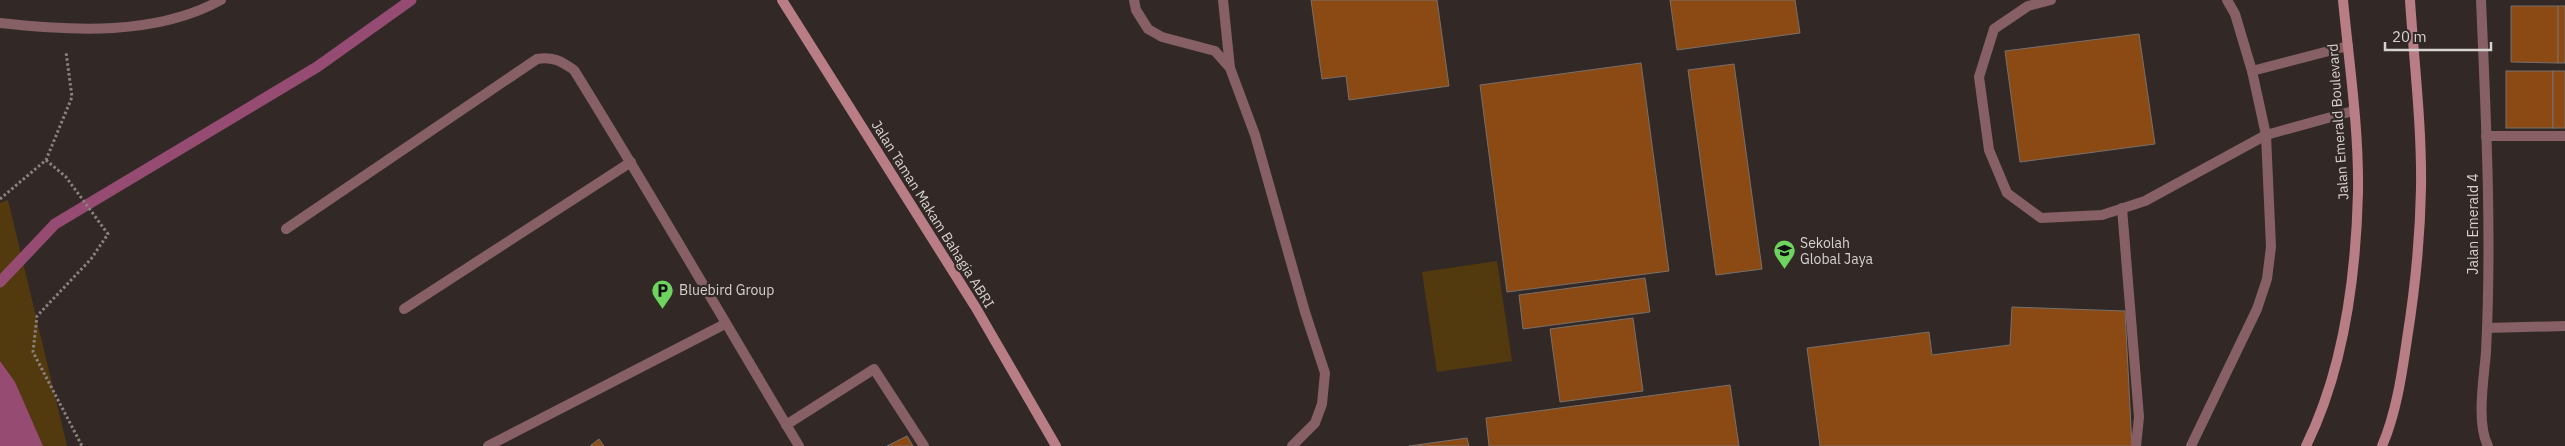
<svg xmlns="http://www.w3.org/2000/svg" width="2565" height="446" font-family="'IBM Plex Sans',sans-serif">
	<style>
		.green { fill: #53390e }
		.water { fill: #954b72 }
		.lines { fill: none; stroke-linecap: round; stroke-linejoin: round }
		.stream { stroke: #954b72; stroke-width: 11 }
		.building { fill: #8b4914; stroke: #78706a }
		.path { stroke: #898280; stroke-width: 3; stroke-dasharray: 2.5 2.5; stroke-linecap: butt }
		.service { stroke: #866065; stroke-width: 10 }
		.minor { stroke: #866065; stroke-width: 10 }
		.tertiary { stroke: #866065; stroke-width: 10 }
		.secondary { stroke: #b87d85; stroke-width: 10 }
		.labels { text-anchor: middle; dominant-baseline: central; stroke-width: 4.5; stroke-linejoin: round; paint-order: stroke }
		.street-label { font-size: 14px; fill: #d7d1cf; stroke: #322927 }
		.poi-label { font-size: 14px; fill: #d7d1cf; stroke: #322927; text-anchor: start }
	</style>
	<rect width="100%" height="100%" fill="#322927"/>
	<!-- green -->
	<g class="green">
		<polygon points="8,200 67,446 0,446 0,203"/>
		<polygon points="1497,261 1512,361 1437,372 1422,272"/>
	</g>
	<!-- water -->
	<polygon class="water" points="0,361 15,382 43,446 0,446"/>
	<g class="lines">
		<!-- stream -->
		<polyline class="stream" points="0,282 55,224 317,67 411,0"/>
	</g>
	<!-- building -->
	<g class="building">
		<polygon points="1311,0 1437,0 1449,86 1349,100 1346,76 1322,79"/>
		<polygon points="1670,0 1795,0 1800,33 1677,50"/>
		<polygon points="2511,6 2558,6 2558,63 2511,62"/>
		<rect x="2558" y="6" width="7" height="57"/>
		<polygon points="2139,34 2155,144 2020,162 2005,51"/>
		<polygon points="1641,63 1669,271 1507,292 1480,85"/>
		<polygon points="1734,64 1762,269 1716,275 1688,70"/>
		<rect x="2506" y="71" width="47" height="57"/>
		<rect x="2553" y="71" width="12" height="57"/>
		<polygon points="1645,278 1650,312 1523,329 1519,295"/>
		<polygon points="2012,307 2125,311 2132,446 1820,446 1807,348 1929,332 1932,355 2010,345"/>
		<polygon points="1633,318 1643,391 1560,402 1550,329"/>
		<polygon points="1730,385 1739,446 1489,446 1486,418"/>
		<polygon points="907,436 913,446 887,446"/>
		<polygon points="1467,438 1469,446 1409,446"/>
		<polygon points="599,439 604,446 590,446"/>
	</g>
	<g class="lines">
		<!-- path -->
		<g class="path">
			<polyline points="46,160 66,177 108,234 91,259 37,316 33,352 82,446"/>
			<polyline points="0,199 46,160 72,97 66,52"/>
		</g>
		<!-- service -->
		<g class="service">
			<polyline points="1134,0 1136,10 1148,29 1162,37 1215,51 1230,68 1255,135 1305,312 1325,373 1322,404 1315,423 1292,446"/>
			<polyline points="1223,0 1230,68"/>
			<polyline points="2051,0 2028,6 1994,29 1979,77 1989,150 2007,193 2041,218 2102,215 2145,201 2266,135 2353,111"/>
			<polyline points="2252,71 2348,46"/>
			<polyline points="2122,208 2139,417 2136,446"/>
			<path d="M 286,229 L 537,59 C 552,56 561,61 574,70 C 651,194 724,321 799,446"/>
			<polyline points="404,309 631,162"/>
			<polyline points="786,425 874,369 924,446"/>
			<polyline points="488,446 725,324"/>
			<polyline points="2191,446 2257,309 2267,279 2271,247 2266,135 2252,71 2235,14 2227,0"/>
		</g>
		<!-- minor -->
		<g class="minor">
			<path d="M 2481,0 C 2486,117 2492,235 2486,352 C 2484,378 2476,423 2488,446"/>
			<polyline points="2486,136 2565,136"/>
			<polyline points="2487,328 2565,326"/>
		</g>
		<!-- tertiary -->
		<path class="tertiary" d="M 0,23 C 72,31 156,36 221,0"/>
		<!-- secondary -->
		<g class="secondary">
			<polyline points="782,0 976,308 1056,446"/>
			<path d="M 2306,446 C 2344,369 2356,277 2358,192 C 2359,129 2349,63 2343,0"/>
			<path d="M 2382,446 C 2396,414 2402,374 2407,339 C 2415,289 2420,240 2421,189 C 2422,126 2414,63 2410,0"/>
		</g>
	</g>
	<!-- icons -->
	<defs>
		<symbol id="school-pin" viewBox="-11 -11 22 30"><path d="M0 17L-7.5 6A9.5 9.5 0 1 1 7.5 6Z" fill="#6fd35f" stroke="#322927"/><path d="M0-5L7-2L0 1L-7-2ZM-4 1L0 2.5L4 1V4Q0 6-4 4Z" fill="#111"/></symbol>
		<symbol id="parking-pin" viewBox="-11 -11 22 30"><path d="M0 17L-7.5 6A9.5 9.5 0 1 1 7.5 6Z" fill="#6fd35f" stroke="#322927"/><path d="M-3.5-5.5H1a3.5 3.5 0 0 1 0 7H-1V5.5H-3.5ZM-1-3.4V-.6H.8a1.4 1.4 0 0 0 0-2.8Z" fill="#111"/></symbol>
	</defs>
	<g fill-rule="evenodd">
		<use href="#school-pin" x="1772" y="238" width="25" height="34"/>
		<use href="#parking-pin" x="650" y="278" width="25" height="34"/>
	</g>
	<g class="labels">
		<!-- street labels -->
		<g class="street-label">
			<text transform="translate(2338 122) rotate(-94)">Jalan Emerald Boulevard</text>
			<text transform="translate(933 214) rotate(58)">Jalan Taman Makam Bahagia ABRI</text>
			<text transform="translate(2473 224) rotate(-90)">Jalan Emerald 4</text>
		</g>
		<!-- poi labels -->
		<g class="poi-label">
			<text x="1800" y="243">Sekolah<tspan x="1800" dy="16">Global Jaya</tspan></text>
			<text x="679" y="290">Bluebird Group</text>
		</g>
	</g>
	<!-- scale -->
	<path d="M2385 42v8h106v-8" fill="none" stroke="#d7d1cf" stroke-width="2.5"/>
	<text x="2392" y="42" font-size="15" fill="#d7d1cf" stroke="#322927" stroke-width="4" paint-order="stroke">20 m</text>
</svg>
